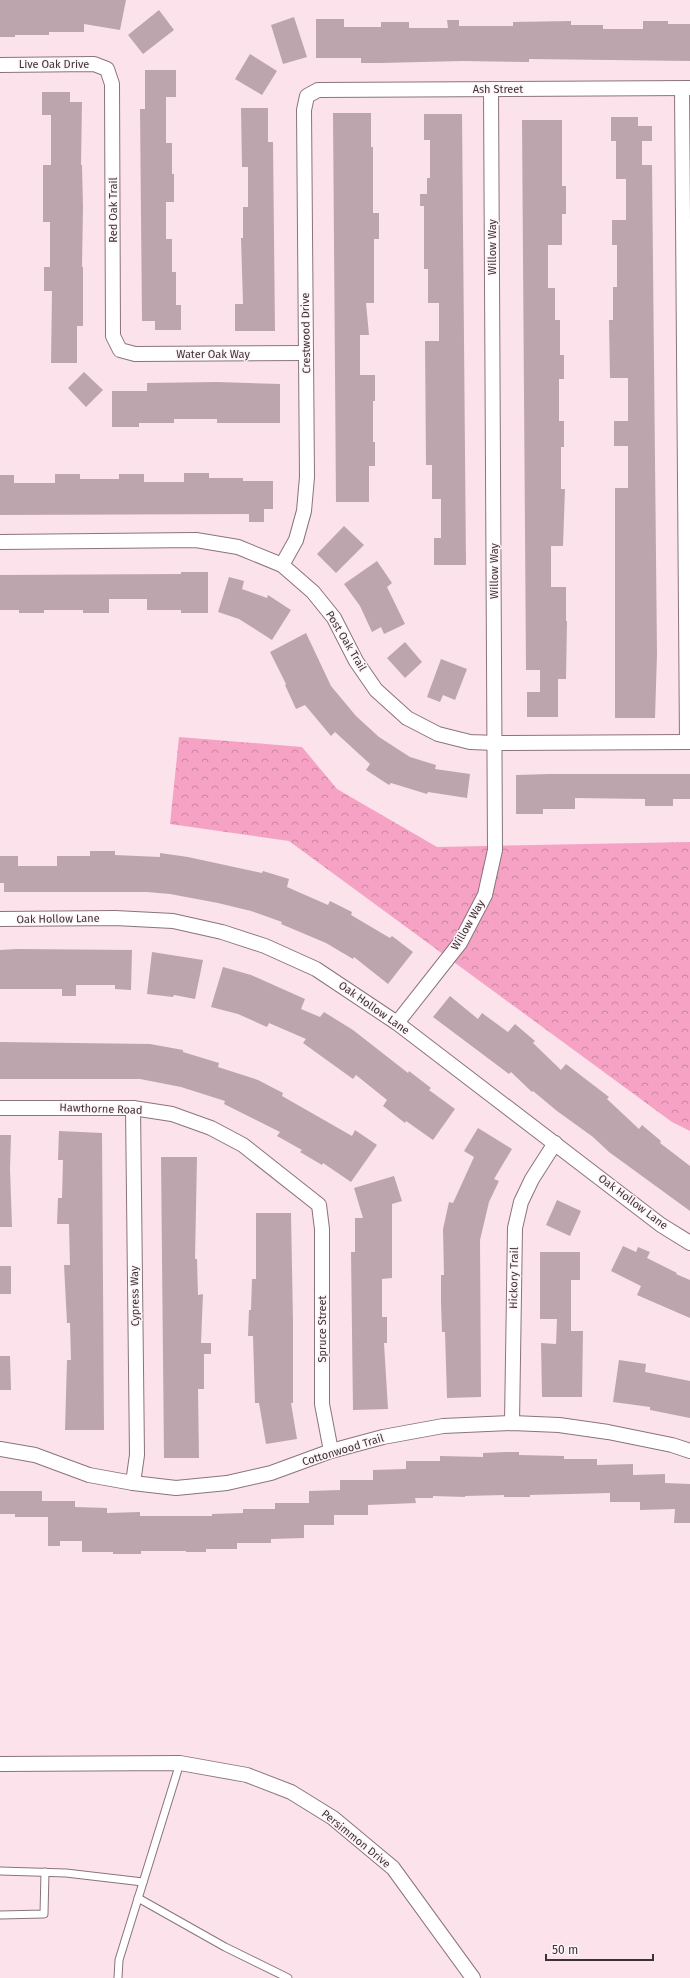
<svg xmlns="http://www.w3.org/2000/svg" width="690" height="1978" font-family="'Fira Sans',sans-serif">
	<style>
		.forest { fill: url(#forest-crowns) }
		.building { fill: #bda5ae }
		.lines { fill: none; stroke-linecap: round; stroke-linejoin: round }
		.service-casing { stroke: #8a747c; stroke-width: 9 }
		.minor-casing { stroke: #8a747c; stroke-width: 16 }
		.service { stroke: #fff; stroke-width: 7 }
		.minor { stroke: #fff; stroke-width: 14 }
		.labels { text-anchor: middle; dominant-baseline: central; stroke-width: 3; stroke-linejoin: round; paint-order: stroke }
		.street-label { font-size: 11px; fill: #3c3236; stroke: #fef4f8 }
	</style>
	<defs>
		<pattern id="forest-crowns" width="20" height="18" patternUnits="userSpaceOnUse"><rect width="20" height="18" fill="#f5a2c4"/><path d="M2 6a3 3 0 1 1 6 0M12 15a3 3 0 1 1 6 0" fill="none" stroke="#c885a0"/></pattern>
	</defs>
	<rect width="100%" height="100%" fill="#fce2eb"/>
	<!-- forest -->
	<polygon class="forest" points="179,737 302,747 337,789 437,847 690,842 690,1131 672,1122 289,841 170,824"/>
	<!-- building -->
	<g class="building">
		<polygon points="0,0 126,0 120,30 84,24 84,32 49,32 49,35 15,35 15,37 0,37"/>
		<polygon points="159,10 174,30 143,54 128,35"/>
		<polygon points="294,17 307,57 283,64 271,25"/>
		<polygon points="316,19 344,19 344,27 381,27 381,22 409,22 409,28 448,28 447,20 459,20 459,26 513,26 513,22 571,21 571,25 603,25 603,29 643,29 643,21 668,21 668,24 690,24 690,61 529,59 529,62 462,61 381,63 361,63 361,58 316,58"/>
		<polygon points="250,54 277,71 262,95 235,79"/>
		<polygon points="145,70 176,70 176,97 166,97 166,143 172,143 172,174 174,174 174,202 166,202 166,239 172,239 172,272 176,272 176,305 181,305 181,330 155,330 155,321 142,321 140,109 145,109"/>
		<polygon points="42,92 70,92 70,102 82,102 81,165 82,165 83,207 82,267 83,267 83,326 77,326 77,363 51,363 52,291 44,291 44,267 50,267 50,222 43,222 43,165 51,165 51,115 42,115"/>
		<polygon points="241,108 268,108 268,142 273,142 275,331 235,331 235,304 243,304 241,238 243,238 243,207 248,207 248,167 242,167"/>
		<polygon points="333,113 371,113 371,147 373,147 373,213 379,213 379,239 374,239 374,303 366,303 369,335 360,335 360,375 375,375 375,401 373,401 373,442 375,442 375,466 369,466 369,502 336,502"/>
		<polygon points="424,114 462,114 466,565 434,565 434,538 441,538 441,499 432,499 432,465 426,465 425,341 439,341 439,303 428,303 428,269 424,269 424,206 420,206 420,194 427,194 427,178 430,178 430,140 424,140"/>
		<polygon points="611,117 638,117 638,126 652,126 652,141 642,141 642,165 652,165 657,654 655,718 615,718 615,488 628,488 628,446 614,446 614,421 628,421 628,378 610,378 609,320 613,320 613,287 617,287 617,245 612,245 612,220 626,220 626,179 616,179 616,141 611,141"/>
		<polygon points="522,120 562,120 562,186 566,186 566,214 562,214 562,245 548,245 548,288 555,288 555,320 560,320 560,355 564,355 564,379 559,379 559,421 564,421 564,447 561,447 561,489 565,489 563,546 551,546 551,587 566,587 566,621 567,621 566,679 558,679 558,717 527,717 527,692 540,692 540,670 526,670"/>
		<polygon points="84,372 103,390 86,407 68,388"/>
		<polygon points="217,382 280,384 280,423 217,423 217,419 174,419 174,423 139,423 139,427 112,427 112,391 147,391 147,383"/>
		<polygon points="184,473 209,473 209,478 243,478 243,481 273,481 273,509 264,509 264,522 249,522 249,514 0,515 0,475 14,475 14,483 55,483 55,474 80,474 80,479 119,479 119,474 144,474 144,482 184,482"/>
		<polygon points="344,526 364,545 336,573 317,554"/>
		<polygon points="377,561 392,583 387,587 405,624 384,634 381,627 372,632 360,606 344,584"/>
		<polygon points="181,572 208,572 208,613 181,613 181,610 147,610 147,599 109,599 109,613 83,613 83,610 44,610 44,613 19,613 19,610 0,610 0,575 181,574"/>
		<polygon points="229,577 244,581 242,589 267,598 268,595 291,610 272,640 239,619 218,612"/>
		<polygon points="306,633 331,686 356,716 379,737 410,757 436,765 435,769 470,774 467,798 428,792 427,794 391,783 389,785 366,770 370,764 335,732 331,736 305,705 296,709 285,685 286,684 270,652"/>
		<polygon points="405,642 422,662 405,678 387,658"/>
		<polygon points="441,659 467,669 455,700 443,695 440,702 427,697"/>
		<polygon points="549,774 690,774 690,799 673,799 673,806 645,806 645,799 575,798 575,809 543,809 543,814 516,814 516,775"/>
		<polygon points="90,851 115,851 115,855 160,857 160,853 188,857 262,873 263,871 289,879 287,887 328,905 330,901 352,912 351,915 390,938 392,936 413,952 388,984 354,957 353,959 326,943 281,924 282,922 251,911 218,903 170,894 147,892 4,892 4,883 0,883 0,856 18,856 18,866 57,866 57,856 90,856"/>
		<polygon points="17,949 132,950 131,990 115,989 115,985 76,985 76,996 62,996 62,989 0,989 0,950"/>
		<polygon points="152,952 203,960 195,999 174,995 173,997 147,994"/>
		<polygon points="223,967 251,975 305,999 301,1009 320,1017 324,1012 353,1030 408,1073 409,1071 431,1088 429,1090 455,1109 433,1140 406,1121 405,1123 383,1106 387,1100 356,1075 353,1079 303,1043 306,1039 269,1023 267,1027 238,1014 211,1007"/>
		<polygon points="450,996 478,1019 482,1013 508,1032 515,1024 535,1041 533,1043 561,1070 566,1064 609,1097 607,1099 639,1129 642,1125 661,1141 660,1143 690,1166 690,1211 609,1152 593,1137 557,1111 533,1091 532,1092 511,1072 509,1074 433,1017"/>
		<polygon points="0,1042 150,1044 183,1050 183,1052 219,1063 218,1067 258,1080 283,1093 282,1096 352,1136 355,1130 377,1145 351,1182 323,1163 322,1165 300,1152 302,1150 277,1136 280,1132 224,1104 225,1101 181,1087 140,1079 0,1079"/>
		<polygon points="478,1128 512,1149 494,1179 499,1181 489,1202 480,1240 481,1397 447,1398 445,1332 442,1332 441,1303 441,1275 444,1275 443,1229 449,1202 453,1203 474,1157 464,1151"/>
		<polygon points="59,1131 102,1133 104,1430 65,1430 67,1360 71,1360 70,1323 67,1323 64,1265 70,1265 69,1224 57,1224 58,1198 62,1198 63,1160 58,1160"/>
		<polygon points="0,1135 11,1135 10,1169 12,1227 0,1227"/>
		<polygon points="161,1157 197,1157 195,1259 197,1259 198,1295 203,1294 201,1343 211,1343 211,1354 204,1354 204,1389 198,1389 199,1458 164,1458"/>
		<polygon points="394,1176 402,1201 392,1204 392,1278 382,1279 382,1317 387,1317 387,1343 384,1343 388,1409 353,1410 351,1252 355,1252 355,1218 363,1218 354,1188"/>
		<polygon points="557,1200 581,1211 570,1236 546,1225"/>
		<polygon points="256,1213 291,1213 293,1322 293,1403 291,1403 297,1439 266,1444 259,1403 255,1403 253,1336 248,1336 249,1310 251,1310 252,1279 256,1279"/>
		<polygon points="623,1246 636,1252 638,1247 650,1252 647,1258 677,1273 676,1274 690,1280 690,1318 637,1295 641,1286 611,1271"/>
		<polygon points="540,1252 580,1252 580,1280 571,1280 571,1331 583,1331 582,1397 542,1397 541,1343 556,1344 557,1319 540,1319"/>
		<rect x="0" y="1266" width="11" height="28"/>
		<polygon points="0,1356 10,1356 11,1390 0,1390"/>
		<polygon points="619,1360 646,1364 645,1372 690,1381 690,1418 650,1410 650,1407 613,1402"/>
		<polygon points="505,1452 519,1452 519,1455 564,1456 564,1459 597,1459 597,1465 633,1464 633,1475 665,1474 665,1483 690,1484 690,1523 674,1523 675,1509 640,1510 640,1502 610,1502 610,1493 530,1495 530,1497 504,1497 504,1495 465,1496 465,1497 433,1496 433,1498 415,1498 416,1503 368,1505 368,1515 334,1515 334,1525 304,1525 304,1538 271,1539 271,1543 237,1543 237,1549 206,1549 206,1552 186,1552 186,1551 141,1551 141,1554 113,1554 113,1552 82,1552 82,1541 60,1541 60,1546 48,1546 48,1517 15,1517 15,1514 0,1514 0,1491 42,1491 42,1501 75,1501 75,1507 107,1508 107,1513 140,1512 140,1516 212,1516 212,1514 243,1513 243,1509 275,1509 275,1503 309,1503 309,1491 340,1490 340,1480 373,1480 373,1470 406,1469 406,1461 440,1461 440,1456 483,1457 483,1453"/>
	</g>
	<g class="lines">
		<defs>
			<g id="service">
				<polyline points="0,1871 66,1873 143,1882"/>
				<polyline points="138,1898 225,1947 288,1978"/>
				<polyline points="0,1915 44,1914 45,1872"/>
				<polyline points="118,1978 119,1960 180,1763"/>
			</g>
			<g id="minor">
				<polyline points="0,65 94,64 107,69 112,84 113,336 120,350 135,354 306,353"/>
				<polyline points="682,89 687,742"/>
				<polyline points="0,542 196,540 238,547 282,565 313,592 334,618 356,661 376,690 407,718 438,734 470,742 496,743 690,742"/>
				<polyline points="282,565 296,540 304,511 307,477 304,110 307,96 318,90 690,88"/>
				<polyline points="0,919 115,918 173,921 222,932 265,946 316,969 397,1023 661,1225 690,1243"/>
				<polyline points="397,1023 460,943 485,895 495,850 491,89"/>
				<polyline points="0,1108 133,1108 172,1114 211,1128 243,1145 319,1205 322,1229 322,1404 331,1451"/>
				<polyline points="133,1108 137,1455 133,1483"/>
				<polyline points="512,1423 515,1228 521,1202 532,1179 555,1143"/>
				<polyline points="0,1449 35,1455 89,1475 133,1483 176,1488 227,1483 271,1473 331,1451 383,1437 443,1426 512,1423 559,1425 608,1432 672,1445 690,1451"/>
				<polyline points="0,1764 180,1763 247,1775 291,1792 333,1818 393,1868 473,1978"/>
			</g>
		</defs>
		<!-- service casing -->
		<use href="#service" class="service-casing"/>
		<!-- minor casing -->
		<use href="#minor" class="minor-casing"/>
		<!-- service -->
		<use href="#service" class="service"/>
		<!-- minor -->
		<use href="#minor" class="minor"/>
	</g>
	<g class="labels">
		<!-- street labels -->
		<g class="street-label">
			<text x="54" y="64">Live Oak Drive</text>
			<text x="498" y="89">Ash Street</text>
			<text transform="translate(113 210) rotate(-90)">Red Oak Trail</text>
			<text transform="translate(492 247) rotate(-90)">Willow Way</text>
			<text transform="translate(306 333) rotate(-91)">Crestwood Drive</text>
			<text x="213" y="354">Water Oak Way</text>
			<text transform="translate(494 571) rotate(-90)">Willow Way</text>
			<text transform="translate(346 641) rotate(59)">Post Oak Trail</text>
			<text transform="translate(58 919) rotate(-1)">Oak Hollow Lane</text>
			<text transform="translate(468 925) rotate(-60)">Willow Way</text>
			<text transform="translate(374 1008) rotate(35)">Oak Hollow Lane</text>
			<text transform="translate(101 1109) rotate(2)">Hawthorne Road</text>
			<text transform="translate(633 1202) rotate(37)">Oak Hollow Lane</text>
			<text transform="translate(514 1278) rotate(-89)">Hickory Trail</text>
			<text transform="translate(135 1296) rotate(-91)">Cypress Way</text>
			<text transform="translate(322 1329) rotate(-90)">Spruce Street</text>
			<text transform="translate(343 1450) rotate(-17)">Cottonwood Trail</text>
			<text transform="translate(356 1839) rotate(39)">Persimmon Drive</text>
		</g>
	</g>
	<!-- scale -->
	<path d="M546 1954v6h107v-6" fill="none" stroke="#3c3236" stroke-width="2"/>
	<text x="552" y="1954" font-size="12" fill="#3c3236" stroke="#fef4f8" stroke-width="3" paint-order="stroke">50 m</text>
</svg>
